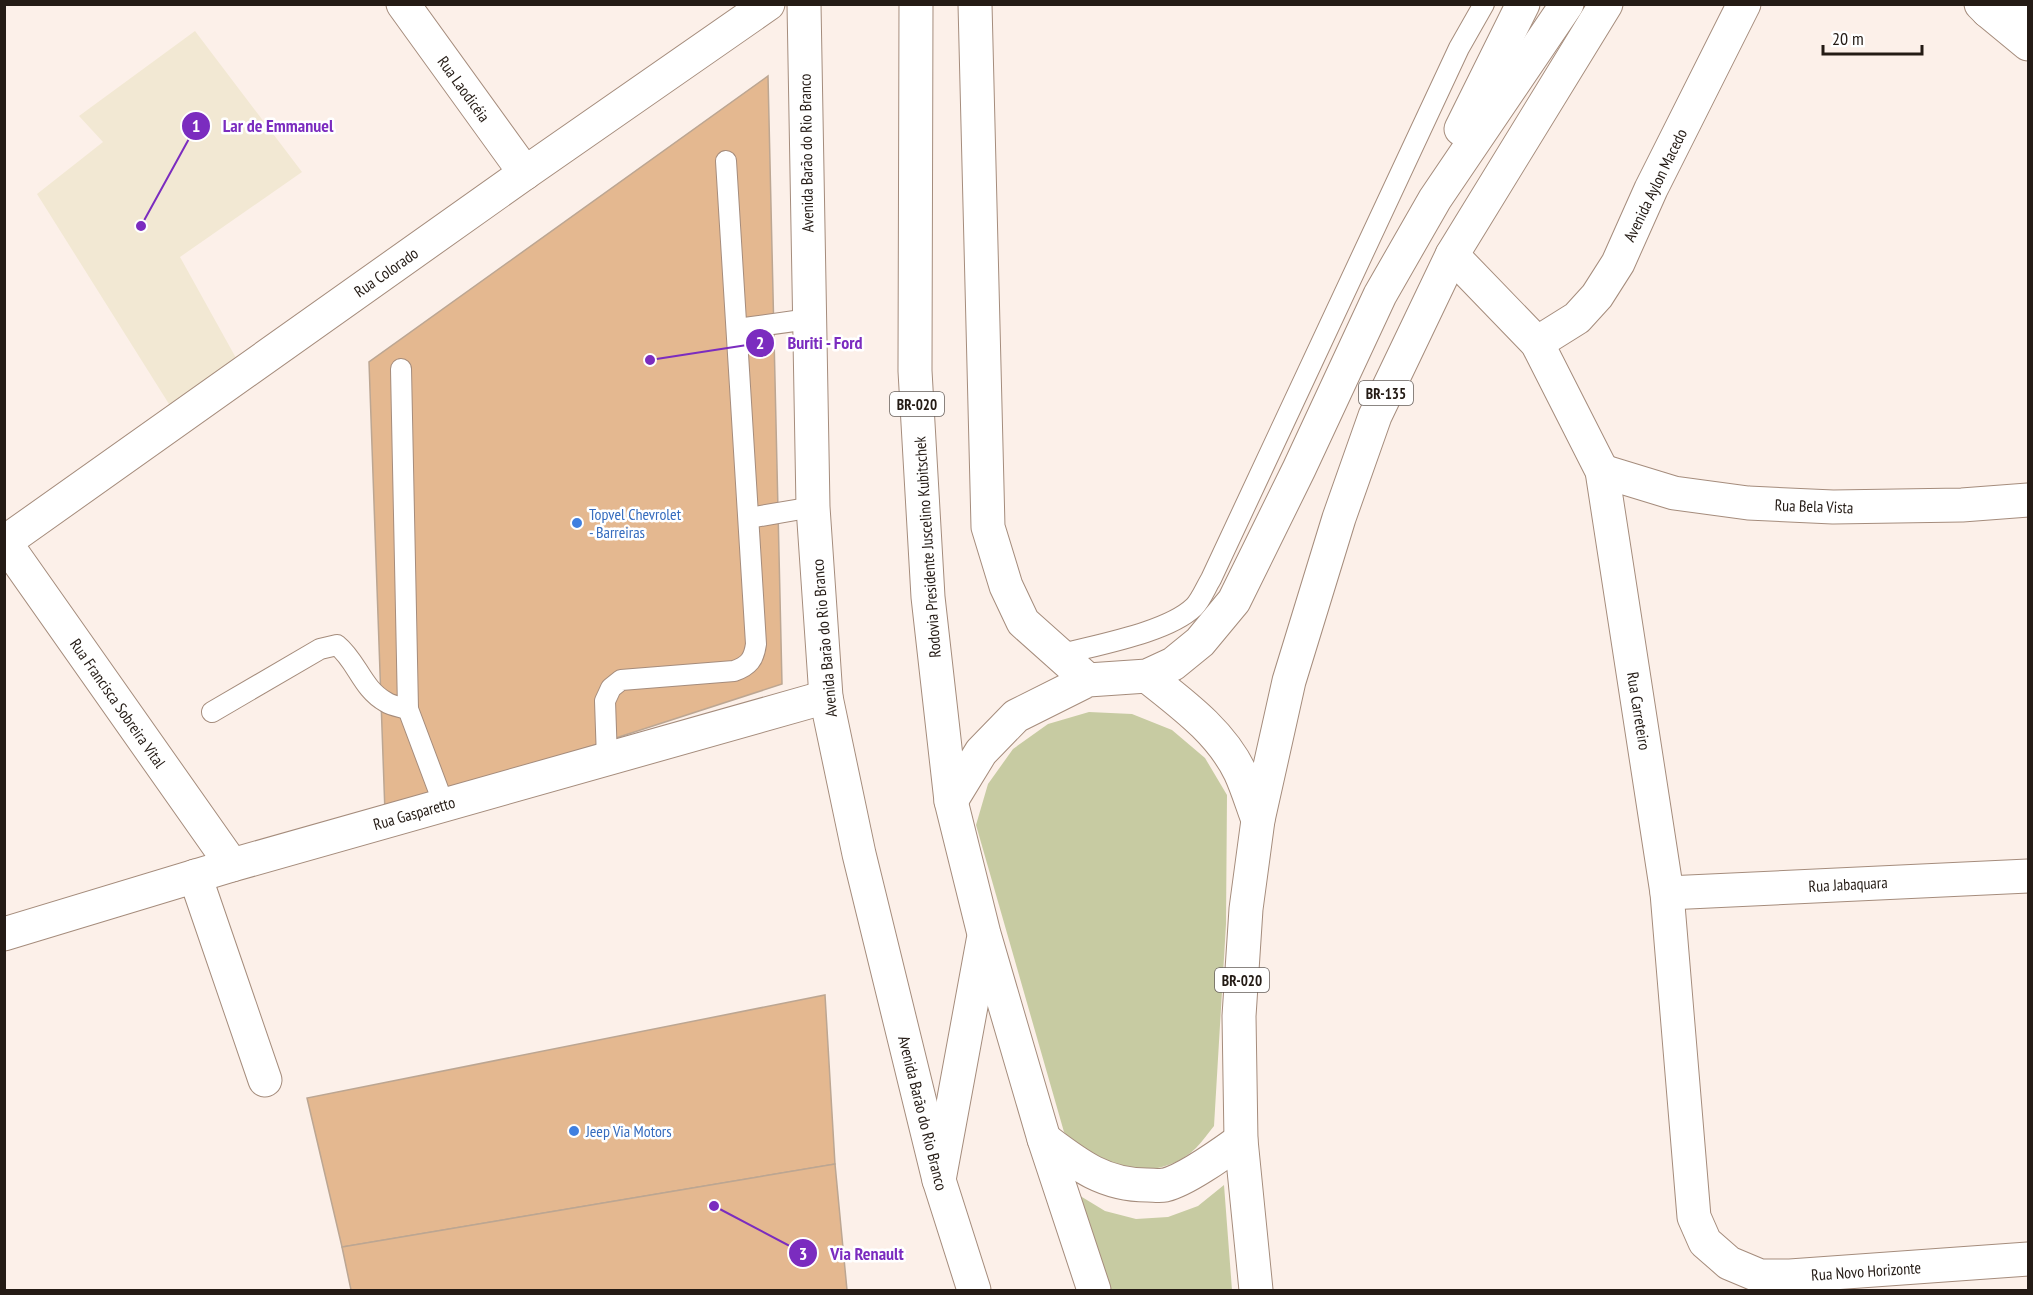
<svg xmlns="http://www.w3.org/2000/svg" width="2033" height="1295" font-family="'PT Sans Narrow',sans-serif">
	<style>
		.education { fill: #f2e8d3 }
		.green { fill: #c7cba2 }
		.building { fill: #e4b890; stroke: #bca692; stroke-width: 1.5 }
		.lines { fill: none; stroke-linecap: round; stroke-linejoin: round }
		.service-casing { stroke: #a58c7c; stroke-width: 22 }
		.minor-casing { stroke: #a58c7c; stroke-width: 35 }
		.tertiary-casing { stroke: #a58c7c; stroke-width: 35 }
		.secondary-casing { stroke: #a58c7c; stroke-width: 35 }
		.trunk-casing { stroke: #a58c7c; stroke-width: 35 }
		.service { stroke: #fff; stroke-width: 20 }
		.minor { stroke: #fff; stroke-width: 33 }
		.tertiary { stroke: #fff; stroke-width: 33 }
		.secondary { stroke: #fff; stroke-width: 33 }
		.trunk { stroke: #fff; stroke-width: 33 }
		.shop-dot { fill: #3f7fe0; stroke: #fff; stroke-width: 2 }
		.labels { text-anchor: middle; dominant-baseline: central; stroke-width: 5; stroke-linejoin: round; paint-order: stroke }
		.shield { fill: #fff; stroke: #665f5b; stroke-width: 1.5 }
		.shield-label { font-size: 15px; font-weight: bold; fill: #241b15 }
		.street-label { font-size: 16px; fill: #241b15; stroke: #fff }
		.shop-label { font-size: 16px; fill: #366cbe; stroke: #fff; text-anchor: start }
		.leader { fill: none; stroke: #7b2cbf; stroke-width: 2 }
		.callout-dot { fill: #7b2cbf; stroke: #fff; stroke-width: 2 }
		.mark-label { font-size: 18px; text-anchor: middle; font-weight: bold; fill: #fff }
		.callout-label { font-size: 18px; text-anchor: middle; font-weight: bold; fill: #7b2cbf; stroke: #fff; stroke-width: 5; stroke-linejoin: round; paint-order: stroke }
	</style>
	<rect width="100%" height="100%" fill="#fcf0e9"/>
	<!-- education -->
	<polygon class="education" points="195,31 302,172 180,257 241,367 174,412 37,194 103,142 79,116"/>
	<!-- green -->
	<g class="green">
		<path d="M 1089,712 L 1132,714 L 1172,730 L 1205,758 L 1227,795 L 1226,924 L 1214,1126 C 1208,1133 1203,1141 1196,1148 C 1168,1176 1114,1178 1084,1153 C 1077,1147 1071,1139 1064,1132 L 976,825 L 988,784 L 1013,749 L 1048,724 Z"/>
		<polygon points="1224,1185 1232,1290 1110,1290 1077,1194 1105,1211 1136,1219 1168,1217 1198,1206"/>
	</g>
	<!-- building -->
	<g class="building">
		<polygon points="768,76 782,684 385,813 369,362"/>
		<polygon points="825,995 835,1164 342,1247 307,1098"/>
		<polygon points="835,1164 847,1290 351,1290 342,1247"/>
	</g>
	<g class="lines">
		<defs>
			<g id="service">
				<polyline points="737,329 809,319"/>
				<polyline points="401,369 408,709 444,805"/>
				<polyline points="749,518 813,507"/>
				<path d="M 1059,655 C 1095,645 1167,633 1194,607 C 1201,600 1206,587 1211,579 L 1459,48 L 1484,4"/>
				<path d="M 212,712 L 320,649 L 337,645 C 357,661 362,689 386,702 C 392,706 401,707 408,709"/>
				<path d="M 607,759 L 605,701 L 611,688 L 621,680 L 734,671 C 749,666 754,659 756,644 L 726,161"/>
			</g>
			<g id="minor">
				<polyline points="403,4 525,173"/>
				<polyline points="1988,11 2028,44"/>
				<polyline points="1452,255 1537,343 1602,471 1667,893 1694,1217 1705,1242 1729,1263 1760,1276 1790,1276 2028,1259"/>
				<polyline points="1537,343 1577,318 1597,296 1618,263 1651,189 1744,4"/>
				<polyline points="1602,471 1674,493 1748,503 1833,507 1962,505 2028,500"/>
				<polyline points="4,541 232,865"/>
				<polyline points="5,542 525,173 768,4"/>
				<polyline points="195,876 265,1080"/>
				<polyline points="1667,893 2028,876"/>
				<polyline points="4,934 232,865 826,697"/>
			</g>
			<polyline id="tertiary" points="804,4 813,507 826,697 859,854 939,1180 974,1290"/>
			<polyline id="secondary" points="1981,4 1988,11 2020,8 2025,4"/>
			<g id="trunk">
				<polyline points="916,4 915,371 928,597 951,801 984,934 1044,1139 1094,1290"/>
				<polyline points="975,4 988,527 1006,586 1023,622 1088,680"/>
				<polyline points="1461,129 1523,4"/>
				<path d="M 1147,676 C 1182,704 1220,731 1240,772 C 1247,787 1252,804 1258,820"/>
				<polyline points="951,801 981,752 1016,716 1088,680 1147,676 1173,664 1200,642 1234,601 1299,469 1380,295 1435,199 1567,4"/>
				<path d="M 1044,1139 C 1077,1164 1103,1185 1147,1185 C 1153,1185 1160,1186 1165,1185 C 1186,1180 1223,1153 1241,1140"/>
				<polyline points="939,1180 983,941"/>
				<polyline points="1256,1290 1241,1140 1239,1016 1246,909 1258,820 1289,681 1339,518 1375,416 1452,255 1606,4"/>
			</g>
		</defs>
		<!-- service casing -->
		<use href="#service" class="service-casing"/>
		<!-- minor casing -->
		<use href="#minor" class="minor-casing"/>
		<!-- tertiary casing -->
		<use href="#tertiary" class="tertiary-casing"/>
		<!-- secondary casing -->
		<use href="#secondary" class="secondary-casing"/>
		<!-- trunk casing -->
		<use href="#trunk" class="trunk-casing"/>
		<!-- service -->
		<use href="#service" class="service"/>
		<!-- minor -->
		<use href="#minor" class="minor"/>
		<!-- tertiary -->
		<use href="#tertiary" class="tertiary"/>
		<!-- secondary -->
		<use href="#secondary" class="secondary"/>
		<!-- trunk -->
		<use href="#trunk" class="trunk"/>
	</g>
	<!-- markers -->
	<g class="shop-dot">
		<circle cx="577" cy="523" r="6"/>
		<circle cx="574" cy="1131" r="6"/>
	</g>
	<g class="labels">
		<!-- shield labels -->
		<g class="shield">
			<rect x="1359" y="381" width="54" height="24" rx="4.5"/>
			<rect x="890" y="392" width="54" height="24" rx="4.5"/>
			<rect x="1215" y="968" width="54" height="24" rx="4.5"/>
		</g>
		<g class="shield-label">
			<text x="1386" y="393">BR-135</text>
			<text x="917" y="404">BR-020</text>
			<text x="1242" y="980">BR-020</text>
		</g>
		<!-- street labels -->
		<g class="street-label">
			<text transform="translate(464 89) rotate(54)">Rua Laodicéia</text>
			<text transform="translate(806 153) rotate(-91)">Avenida Barão do Rio Branco</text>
			<text transform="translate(1655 185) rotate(-64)">Avenida Aylon Macedo</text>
			<text transform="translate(386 272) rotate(-35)">Rua Colorado</text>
			<text transform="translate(1814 506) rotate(2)">Rua Bela Vista</text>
			<text transform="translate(927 547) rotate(-94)">Rodovia Presidente Juscelino Kubitschek</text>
			<text transform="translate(824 638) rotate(-95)">Avenida Barão do Rio Branco</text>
			<text transform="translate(118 703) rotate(55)">Rua Francisca Sobreira Vital</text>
			<text transform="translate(1639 711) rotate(81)">Rua Carreteiro</text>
			<text transform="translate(414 813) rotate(-16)">Rua Gasparetto</text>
			<text transform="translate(1848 884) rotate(-3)">Rua Jabaquara</text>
			<text transform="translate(923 1113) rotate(76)">Avenida Barão do Rio Branco</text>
			<text transform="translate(1866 1271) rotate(-4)">Rua Novo Horizonte</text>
		</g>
		<!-- shop labels -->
		<g class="shop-label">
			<text x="589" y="514">Topvel Chevrolet<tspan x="589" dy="18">- Barreiras</tspan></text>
			<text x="586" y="1131">Jeep Via Motors</text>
		</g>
	</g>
	<!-- callouts -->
	<path class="leader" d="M141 226L196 126M650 360L760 343M714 1206L803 1253"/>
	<g class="callout-dot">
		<circle cx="141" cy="226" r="6"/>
		<circle cx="650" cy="360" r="6"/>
		<circle cx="714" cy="1206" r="6"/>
		<circle cx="196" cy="126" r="15"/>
		<circle cx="760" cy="343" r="15"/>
		<circle cx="803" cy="1253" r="15"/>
	</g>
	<g class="mark-label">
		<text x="196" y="132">1</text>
		<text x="760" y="349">2</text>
		<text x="803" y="1260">3</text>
	</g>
	<g class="callout-label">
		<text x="278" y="132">Lar de Emmanuel</text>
		<text x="825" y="349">Buriti - Ford</text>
		<text x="867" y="1260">Via Renault</text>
	</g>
	<!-- border -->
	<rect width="2033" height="1295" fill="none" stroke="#241b15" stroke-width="12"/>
	<!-- scale -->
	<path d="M1823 45v9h99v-9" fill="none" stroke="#241b15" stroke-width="3"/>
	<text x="1832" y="45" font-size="18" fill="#241b15" stroke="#ffffff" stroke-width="4.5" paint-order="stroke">20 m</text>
</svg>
